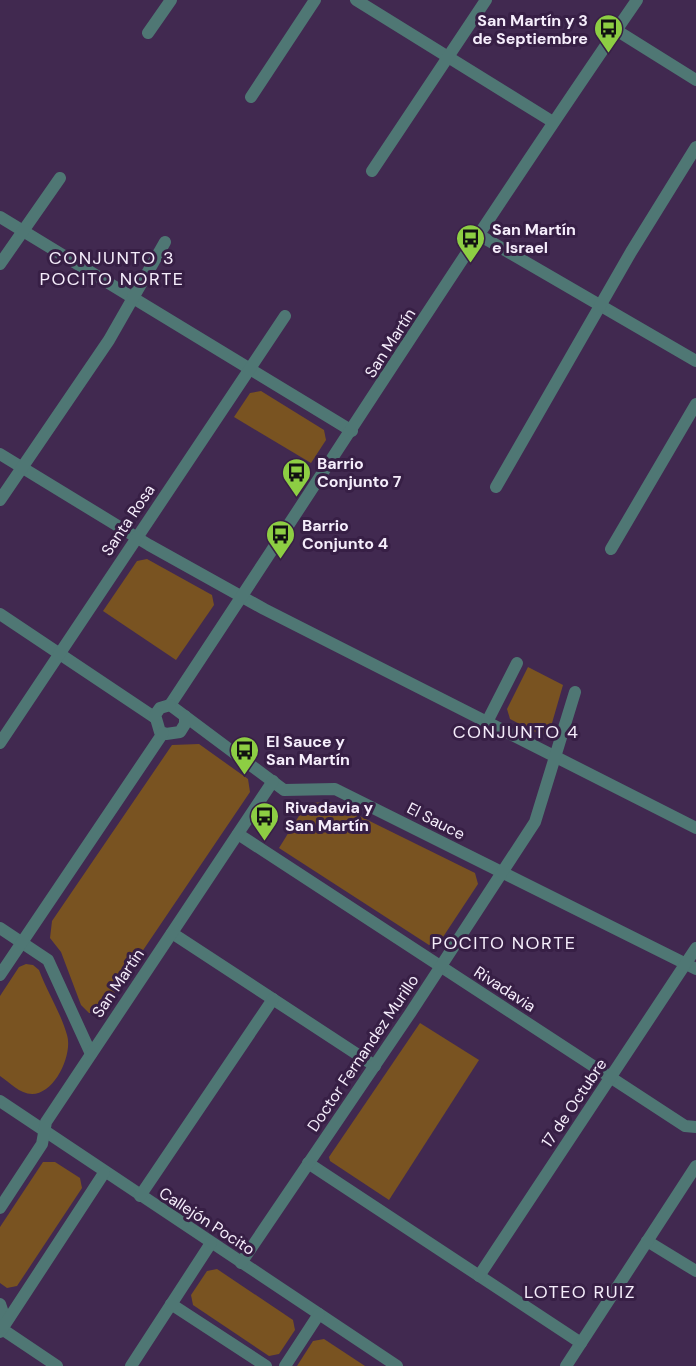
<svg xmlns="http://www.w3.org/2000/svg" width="696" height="1366" font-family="'DM Sans',sans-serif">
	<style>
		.green { fill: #795321 }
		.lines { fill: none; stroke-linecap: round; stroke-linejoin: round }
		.minor { stroke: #4f7774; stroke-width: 12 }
		.labels { text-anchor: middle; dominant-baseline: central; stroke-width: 6; stroke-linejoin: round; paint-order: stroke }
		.poi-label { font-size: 16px; font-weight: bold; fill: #f5edfb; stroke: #371f45; text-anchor: start }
		.street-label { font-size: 16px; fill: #f5edfb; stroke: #371f45 }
		.neighbourhood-label { font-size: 18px; letter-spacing: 1.5px; fill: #f5edfb; stroke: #371f45 }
	</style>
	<rect width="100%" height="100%" fill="#412950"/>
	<!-- green -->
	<g class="green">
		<polygon points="261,391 324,430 326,440 311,463 234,417 250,393"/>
		<polygon points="147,559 212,595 214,605 176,660 103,611 137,561"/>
		<polygon points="528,667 563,685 550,730 541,735 510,719 507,709"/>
		<polygon points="199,744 248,779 250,792 104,1008 97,1013 89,1013 81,1005 61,952 50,938 52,921 172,745"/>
		<polygon points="331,802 475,873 478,884 439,943 429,945 279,848 307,803"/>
		<path d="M 26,964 L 33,965 L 39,970 C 47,992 61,1013 67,1035 C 73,1054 55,1094 32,1094 C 20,1094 9,1082 0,1076 L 0,996 L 19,967 Z"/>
		<polygon points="420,1023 479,1060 389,1200 330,1161 329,1157"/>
		<polygon points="43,1162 55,1162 80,1178 82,1188 17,1286 7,1288 0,1283 0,1227"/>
		<polygon points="217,1269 293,1320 295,1330 279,1354 269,1356 193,1305 191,1295 207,1271"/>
		<polygon points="324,1339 365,1366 297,1366 313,1341"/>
	</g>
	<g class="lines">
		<!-- minor -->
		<g class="minor">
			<polyline points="356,0 553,122"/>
			<polyline points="616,30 696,80"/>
			<polyline points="148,33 171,0"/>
			<polyline points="251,97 315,0"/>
			<polyline points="372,171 486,0"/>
			<polyline points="0,217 352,431"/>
			<polyline points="479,235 696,361"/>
			<polyline points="0,264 60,178"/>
			<polyline points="0,454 149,545 264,609 696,828"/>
			<polyline points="496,487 631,252 696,147"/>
			<polyline points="0,500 109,340 165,242"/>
			<polyline points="611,549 696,404"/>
			<polyline points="0,614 154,717"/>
			<path d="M 170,705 C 326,470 477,232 637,0"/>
			<polyline points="170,705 284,790 335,789 696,969"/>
			<polyline points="170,705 160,708 155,715 160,732 166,734 180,732 185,724 185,716"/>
			<polyline points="487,722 517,663"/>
			<polyline points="0,743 285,316"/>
			<polyline points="238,834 685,1126 696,1127"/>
			<polyline points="0,928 48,960 91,1054"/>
			<polyline points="172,933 375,1066"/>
			<polyline points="0,975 163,733"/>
			<polyline points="0,1101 397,1366"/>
			<polyline points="308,1163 581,1343"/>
			<polyline points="140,1196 273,999"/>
			<polyline points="0,1208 42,1144 46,1122 273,781"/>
			<polyline points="647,1241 696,1271"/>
			<polyline points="241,1263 409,1015 535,822 575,692"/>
			<polyline points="479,1276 696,948"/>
			<polyline points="0,1304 6,1322"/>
			<polyline points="171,1304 266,1366"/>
			<polyline points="2,1329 57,1366"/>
			<polyline points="0,1332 104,1173"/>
			<polyline points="131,1366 211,1243"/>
			<polyline points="285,1366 319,1314"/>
			<polyline points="566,1366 696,1166"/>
		</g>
	</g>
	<!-- icons -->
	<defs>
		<symbol id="bus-pin" viewBox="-11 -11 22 30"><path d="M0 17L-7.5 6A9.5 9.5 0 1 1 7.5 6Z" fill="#8dce43" stroke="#371f45"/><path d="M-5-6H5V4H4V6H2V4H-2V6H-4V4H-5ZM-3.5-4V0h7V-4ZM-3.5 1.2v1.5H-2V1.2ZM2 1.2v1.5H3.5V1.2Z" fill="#111"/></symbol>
	</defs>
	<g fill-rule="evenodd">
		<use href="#bus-pin" x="592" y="12" width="33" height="45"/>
		<use href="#bus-pin" x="454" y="222" width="33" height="45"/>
		<use href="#bus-pin" x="280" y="456" width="33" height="45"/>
		<use href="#bus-pin" x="264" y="518" width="33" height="45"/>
		<use href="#bus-pin" x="228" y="734" width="33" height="45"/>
		<use href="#bus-pin" x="248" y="800" width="33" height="45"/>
	</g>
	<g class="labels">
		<!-- poi labels -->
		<g class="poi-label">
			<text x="588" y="20" text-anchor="end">San Martín y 3<tspan x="588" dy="18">de Septiembre</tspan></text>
			<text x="492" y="229">San Martín<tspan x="492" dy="18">e Israel</tspan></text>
			<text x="317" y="463">Barrio<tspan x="317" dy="18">Conjunto 7</tspan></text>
			<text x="302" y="525">Barrio<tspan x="302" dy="18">Conjunto 4</tspan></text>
			<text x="266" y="741">El Sauce y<tspan x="266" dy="18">San Martín</tspan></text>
			<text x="285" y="807">Rivadavia y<tspan x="285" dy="18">San Martín</tspan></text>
		</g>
		<!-- street labels -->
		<g class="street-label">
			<text transform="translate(390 343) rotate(-57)">San Martín</text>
			<text transform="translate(128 520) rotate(-56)">Santa Rosa</text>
			<text transform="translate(436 821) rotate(27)">El Sauce</text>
			<text transform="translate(118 983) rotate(-56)">San Martín</text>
			<text transform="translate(505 989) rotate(33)">Rivadavia</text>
			<text transform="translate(363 1053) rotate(-56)">Doctor Fernandez Murillo</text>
			<text transform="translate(574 1103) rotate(-56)">17 de Octubre</text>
			<text transform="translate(207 1221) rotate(33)">Callejón Pocito</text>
		</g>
		<!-- neighbourhood labels -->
		<g class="neighbourhood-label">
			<text x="112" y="258">CONJUNTO 3<tspan x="112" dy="21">POCITO NORTE</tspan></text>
			<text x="516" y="732">CONJUNTO 4</text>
			<text x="504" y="943">POCITO NORTE</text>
			<text x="580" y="1292">LOTEO RUIZ</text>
		</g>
	</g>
</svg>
